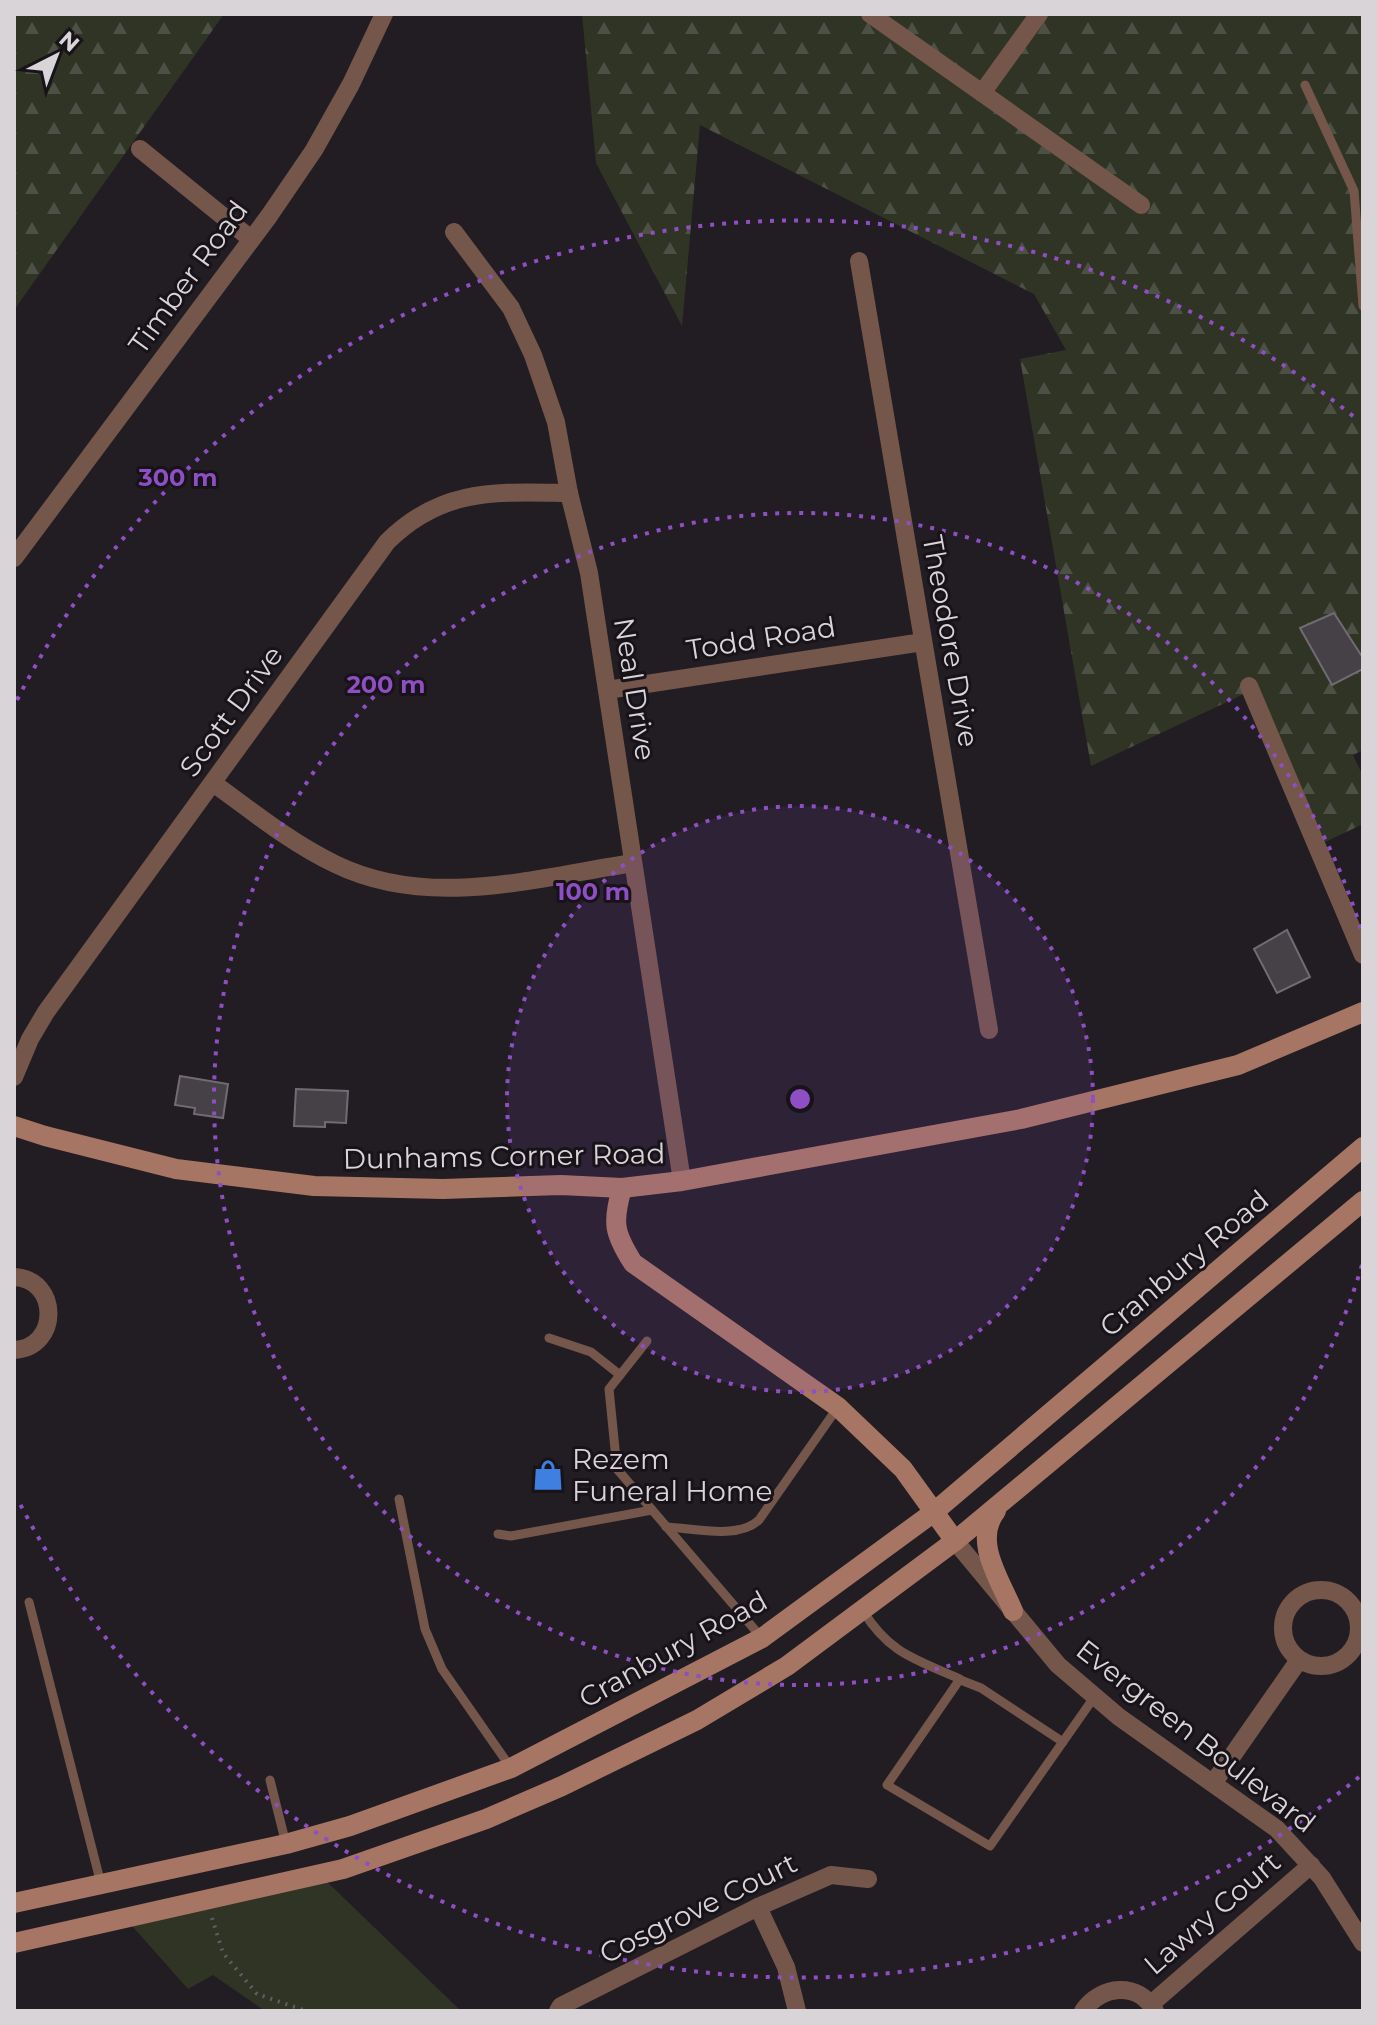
<svg xmlns="http://www.w3.org/2000/svg" width="1377" height="2025" font-family="Montserrat,sans-serif">
	<style>
		.green { fill: #303425 }
		.forest { fill: url(#forest-firs) }
		.building { fill: #464047; stroke: #726b73; stroke-width: 2 }
		.lines { fill: none; stroke-linecap: round; stroke-linejoin: round }
		.path { stroke: #615d62; stroke-width: 4; stroke-dasharray: 2 6; stroke-linecap: butt }
		.lane { stroke: #75564b; stroke-width: 9 }
		.street { stroke: #75564b; stroke-width: 18 }
		.secondary { stroke: #a77563; stroke-width: 20 }
		.ring { fill: none; stroke: #8e4ec4; stroke-width: 4; stroke-dasharray: 4 8 }
		.labels { text-anchor: middle; dominant-baseline: central; stroke-width: 6; stroke-linejoin: round; paint-order: stroke }
		.street-label { font-size: 28px; fill: #d8d4d8; stroke: #181319 }
		.poi-label { font-size: 28px; fill: #d8d4d8; stroke: #181319; text-anchor: start }
		.centre { fill: #8e4ec4; stroke: #181319; stroke-width: 4 }
		.ring-label { font-size: 24px; text-anchor: middle; font-weight: bold; fill: #8e4ec4; stroke: #181319; stroke-width: 6; stroke-linejoin: round; paint-order: stroke }
	</style>
	<defs>
		<pattern id="forest-firs" width="22" height="20" patternUnits="userSpaceOnUse" patternTransform="scale(2)"><rect width="22" height="20" fill="#303425"/><path d="M5 1l3.5 6h-7zM16 11l3.5 6h-7z" fill="#4d5044"/></pattern>
	</defs>
	<rect width="100%" height="100%" fill="#221d23"/>
	<!-- green -->
	<polygon class="green" points="319,1874 461,2011 265,2011 213,1975 188,1989 125,1918"/>
	<!-- forest -->
	<g class="forest">
		<polygon points="14,14 224,14 14,310"/>
		<polygon points="582,14 1363,14 1363,750 1353,755 1363,776 1363,824 1321,844 1246,693 1091,766 1020,359 1066,350 1034,294 700,125 682,326 596,163"/>
	</g>
	<!-- building -->
	<g class="building">
		<polygon points="1334,613 1363,658 1363,669 1332,685 1300,628"/>
		<polygon points="1287,930 1310,977 1277,993 1254,949"/>
		<polygon points="180,1076 228,1084 223,1118 194,1114 195,1108 175,1105"/>
		<polygon points="296,1089 348,1091 346,1123 325,1122 325,1127 294,1126"/>
	</g>
	<g class="lines">
		<!-- path -->
		<polyline class="path" points="212,1918 223,1953 257,1994 306,2011"/>
		<!-- lane -->
		<g class="lane">
			<polyline points="1305,85 1354,191 1363,306"/>
			<polyline points="549,1338 591,1352 620,1375"/>
			<polyline points="647,1341 609,1389 617,1469 762,1638"/>
			<polyline points="399,1499 425,1629 442,1669 511,1768"/>
			<path d="M 666,1527 C 694,1528 737,1540 759,1520 L 838,1407"/>
			<polyline points="498,1534 511,1536 652,1510"/>
			<polyline points="29,1602 101,1884"/>
			<path d="M 863,1611 C 890,1654 915,1659 960,1679 L 887,1785 L 990,1846 L 1095,1696"/>
			<polyline points="958,1679 981,1688 1063,1742"/>
			<polyline points="270,1780 286,1844"/>
		</g>
		<!-- street -->
		<g class="street">
			<polyline points="870,14 1141,205"/>
			<polyline points="982,93 1039,14"/>
			<polyline points="140,149 251,239"/>
			<polyline points="454,232 511,308 533,355 556,422 569,493 589,573 682,1181"/>
			<polyline points="859,261 989,1030"/>
			<polyline points="14,558 269,216 314,150 351,84 384,14"/>
			<polyline points="1249,686 1363,955"/>
			<polyline points="607,690 923,642"/>
			<path d="M 213,783 C 252,811 291,843 335,864 C 429,910 535,878 633,863"/>
			<path d="M 14,1077 L 30,1039 L 46,1012 L 387,542 C 442,487 497,492 569,493"/>
			<path d="M 14,1277 C 60,1279 60,1348 14,1350"/>
			<polyline points="955,1541 1058,1665 1119,1717 1277,1829 1322,1878 1363,1943"/>
			<circle cx="1321" cy="1628" r="38"/>
			<polyline points="1214,1782 1299,1660"/>
			<polyline points="758,1907 786,1967 797,2011"/>
			<polyline points="1151,2004 1311,1865"/>
			<polyline points="558,2011 561,2006 758,1907 831,1875 868,1879"/>
			<path d="M 1083,2011 C 1101,1985 1138,1981 1155,2011"/>
		</g>
		<!-- secondary -->
		<g class="secondary">
			<polyline points="14,1126 45,1136 176,1169 314,1186 443,1189 561,1185 622,1188 682,1181 1021,1119 1238,1065 1363,1012"/>
			<path d="M 622,1188 C 612,1223 614,1233 633,1263 L 838,1407 L 903,1469 L 955,1541"/>
			<path d="M 996,1511 C 972,1541 1001,1581 1013,1611"/>
			<polyline points="14,1903 286,1844 350,1826 511,1768 762,1638 934,1512 1363,1147"/>
			<polyline points="14,1943 343,1869 486,1819 562,1786 697,1720 787,1666 955,1541 1363,1201"/>
		</g>
	</g>
	<!-- distance rings -->
	<circle cx="800" cy="1099" r="293" fill="#8e4ec4" fill-opacity=".12"/>
	<g class="ring">
		<circle cx="800" cy="1099" r="293"/>
		<path d="M1362 1265A586 586 0 1 1 1362 933"/>
		<path d="M1359 1777A879 879 0 0 1 17 1498M17 700A879 879 0 0 1 1359 421"/>
	</g>
	<!-- icons -->
	<defs>
		<symbol id="shop-bare" viewBox="-9 -9 18 18"><path d="M-5-2.5h2.3a2.7 3.5 0 0 1 5.4 0H5L5.5 6h-11ZM-1.5-2.5h3a1.5 2.3 0 0 0-3 0Z" fill="#3f7fe0" stroke="#181319" stroke-width="2.5" paint-order="stroke"/></symbol>
	</defs>
	<g fill-rule="evenodd">
		<use href="#shop-bare" x="526" y="1453" width="44" height="44"/>
	</g>
	<g class="labels">
		<!-- street labels -->
		<g class="street-label">
			<text transform="translate(188 277) rotate(-54)">Timber Road</text>
			<text transform="translate(761 638) rotate(-9)">Todd Road</text>
			<text transform="translate(951 641) rotate(80)">Theodore Drive</text>
			<text transform="translate(635 689) rotate(81)">Neal Drive</text>
			<text transform="translate(231 711) rotate(-54)">Scott Drive</text>
			<text transform="translate(504 1156) rotate(-1)">Dunhams Corner Road</text>
			<text transform="translate(1184 1263) rotate(-40)">Cranbury Road</text>
			<text transform="translate(673 1649) rotate(-29)">Cranbury Road</text>
			<text transform="translate(1196 1736) rotate(38)">Evergreen Boulevard</text>
			<text transform="translate(698 1908) rotate(-26)">Cosgrove Court</text>
			<text transform="translate(1212 1913) rotate(-41)">Lawry Court</text>
		</g>
		<!-- poi labels -->
		<g class="poi-label">
			<text x="572" y="1459">Rezem<tspan x="572" dy="32">Funeral Home</tspan></text>
		</g>
	</g>
	<circle cx="800" cy="1099" r="12" class="centre"/>
	<g class="ring-label">
		<text x="178" y="486">300 m</text>
		<text x="386" y="693">200 m</text>
		<text x="593" y="900">100 m</text>
	</g>
	<!-- border -->
	<rect width="1377" height="2025" fill="none" stroke="#d8d4d8" stroke-width="32"/>
	<!-- north arrow -->
	<g transform="translate(56 56) rotate(42)" stroke="#181319" stroke-width="6" paint-order="stroke">
	<path d="M0-6L14 30L0 20L-14 30Z" fill="#d8d4d8"/>
	<text y="-12" font-size="22" font-weight="bold" text-anchor="middle" fill="#d8d4d8">N</text>
	</g>
</svg>
